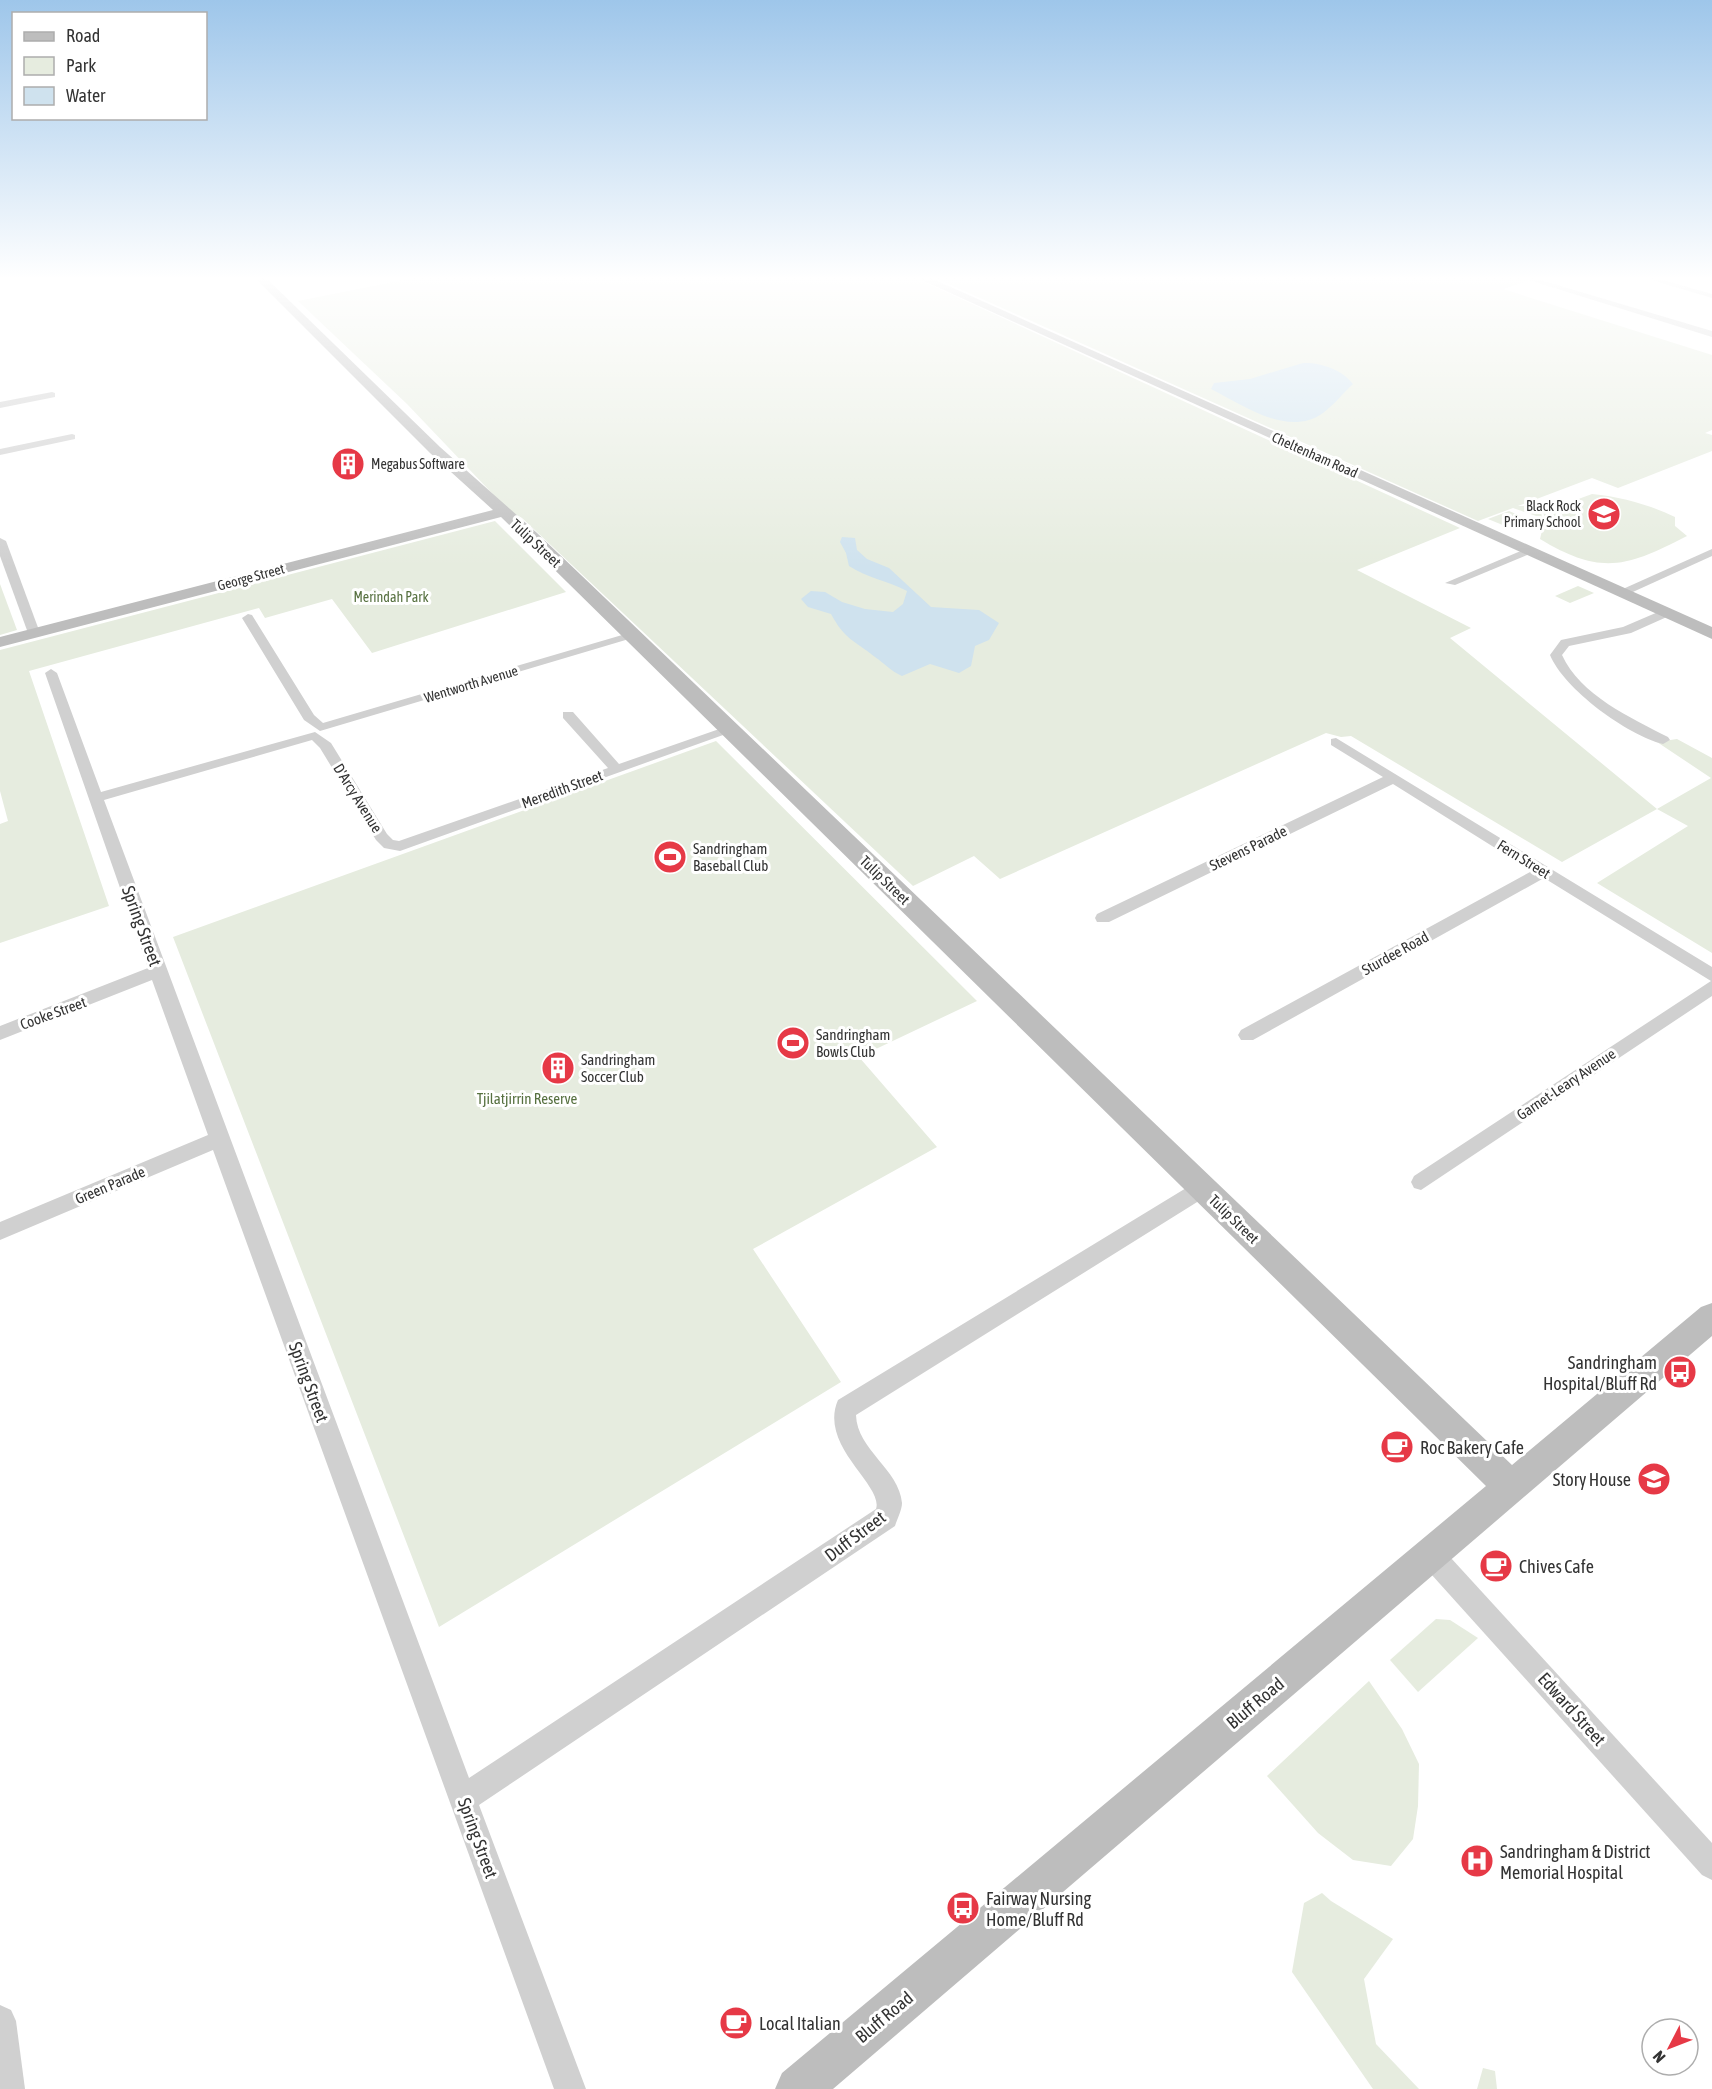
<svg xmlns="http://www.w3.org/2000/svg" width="1712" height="2089" font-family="'Asap Condensed',sans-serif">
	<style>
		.green { fill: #e6ecdf }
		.water { fill: #cfe2ee }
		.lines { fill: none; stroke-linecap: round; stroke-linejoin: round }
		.street { fill: #d0d0d0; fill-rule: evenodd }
		.secondary { fill: #bdbdbd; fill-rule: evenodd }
		.labels { text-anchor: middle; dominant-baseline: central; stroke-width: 6; stroke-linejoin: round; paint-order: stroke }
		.far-street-label { font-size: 14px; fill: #333; stroke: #fff }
		.far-poi-label { font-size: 14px; fill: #333; stroke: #fff; text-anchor: start }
		.far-park-label { font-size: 14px; fill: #56703f; stroke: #fff }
		.street-label { font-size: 15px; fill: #333; stroke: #fff }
		.poi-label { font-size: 15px; fill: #333; stroke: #fff; text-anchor: start }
		.park-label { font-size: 15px; fill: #56703f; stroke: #fff }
		.near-street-label { font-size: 18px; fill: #333; stroke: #fff }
		.near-poi-label { font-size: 18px; fill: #333; stroke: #fff; text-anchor: start }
	</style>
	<rect width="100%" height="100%" fill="#fff"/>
	<!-- green -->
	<g class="green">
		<polygon points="423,276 911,276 1460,528 1357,570 1471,628 1450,638 1657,809 1711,778 1657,742 1677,739 1712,758 1712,953 1597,883 1688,826 1657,809 1562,862 1351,736 1341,737 1326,733 1000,879 974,856 913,886 522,518 508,510 407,404 298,301"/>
		<polygon points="931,276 1512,276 1528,281 1503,289 1712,355 1712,430 1705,433 1712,435 1712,451 1618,488 1592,478 1518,506 1529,506 1541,511 1542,518 1513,508 1478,521"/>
		<path d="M 1592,494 C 1622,497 1650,505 1675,517 L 1675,526 L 1687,536 C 1627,567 1601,576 1540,539 L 1545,518 L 1543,512 Z"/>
		<polygon points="1509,511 1542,525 1539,529 1510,528 1488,519"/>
		<polygon points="495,521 566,592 372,653 332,599 265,618 259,608 29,671 109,906 0,943 0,824 8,821 0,791 0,650"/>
		<polygon points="0,584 17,630 0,635"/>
		<polygon points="1578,586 1594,593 1570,603 1555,596"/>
		<polygon points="716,741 977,1001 859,1057 937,1147 753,1249 841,1382 439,1627 173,937"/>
		<polygon points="1436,1619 1450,1620 1478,1638 1418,1692 1390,1660"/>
		<polygon points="1369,1681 1402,1729 1419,1764 1418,1806 1413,1839 1391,1866 1353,1860 1318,1833 1267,1776"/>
		<polygon points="1322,1893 1331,1901 1393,1939 1364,1979 1376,2044 1419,2089 1373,2089 1292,1972 1304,1903"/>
		<polygon points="1483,2068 1495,2071 1497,2089 1477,2089"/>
	</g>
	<!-- water -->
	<g class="water">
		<path d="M 1303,363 C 1320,362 1343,370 1353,384 C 1343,393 1334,405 1323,413 C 1288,438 1243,405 1211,389 L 1214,383 L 1250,379 Z"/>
		<path d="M 842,537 L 855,538 L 857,550 L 867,559 L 889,568 L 931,607 L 979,610 L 999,623 L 989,640 L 975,646 L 971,666 L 959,673 L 930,664 L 902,676 C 891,671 885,664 875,657 C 854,640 845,640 831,614 L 808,607 L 801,599 L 811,591 L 825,592 L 842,602 L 865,609 L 893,612 L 903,604 L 907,591 C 888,581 867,578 849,566 L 846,553 L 840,542 Z"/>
	</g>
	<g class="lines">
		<!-- street -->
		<g class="street">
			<polygon points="1516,276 1527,276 1712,331 1712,337"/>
			<polygon points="1638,276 1649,276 1712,294 1712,298"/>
			<polygon points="52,392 55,393 55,397 0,408 0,402"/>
			<polygon points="72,434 75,435 75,439 0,455 0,449"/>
			<polygon points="0,538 6,541 40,633 38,636 34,637 28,633 0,556"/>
			<polygon points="1528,548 1534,551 1532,553 1455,585 1445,583"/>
			<polygon points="1712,549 1712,556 1624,596 1614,593"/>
			<path d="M 1665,609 L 1671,613 L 1669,616 L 1631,633 L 1569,646 L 1562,655 C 1580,695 1631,718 1668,737 L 1670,740 L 1663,744 C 1627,735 1564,689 1550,655 L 1561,640 L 1623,627 Z"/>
			<polygon points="248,614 252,615 314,715 323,723 629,633 637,633 639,636 320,731 304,720 242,618"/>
			<path d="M 51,669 L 57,673 L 101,792 L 315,732 L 331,743 L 387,834 L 393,840 L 399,841 L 608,768 L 563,718 L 563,712 L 573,712 L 619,764 L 725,727 L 730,726 L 737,730 L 400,851 L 384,848 L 376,840 L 320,748 L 312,740 L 104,800 L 469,1778 L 876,1509 C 884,1485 818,1446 838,1400 L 1196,1182 L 1203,1180 L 1210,1182 L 1213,1188 L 1210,1194 L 856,1415 C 857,1450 899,1469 902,1503 C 902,1510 897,1519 895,1526 L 479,1805 L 586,2089 L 554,2089 L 213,1150 L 0,1240 L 0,1222 L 208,1135 L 152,980 L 0,1040 L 0,1026 L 148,968 L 45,673 Z"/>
			<polygon points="1336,738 1712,967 1712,996 1421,1190 1414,1188 1411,1182 1414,1176 1711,981 1544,878 1253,1040 1241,1040 1238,1035 1241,1030 1532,871 1393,784 1109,922 1097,922 1095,918 1097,914 1383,777 1331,745 1331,739"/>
			<polygon points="1431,1543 1440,1546 1712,1843 1712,1880 1702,1875 1422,1564 1419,1555 1422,1546"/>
			<polygon points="0,2005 11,2010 16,2021 25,2089 0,2089"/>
		</g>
		<!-- secondary -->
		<g class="secondary">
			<polygon points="253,276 264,276 440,447 536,532 1512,1465 1701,1307 1712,1303 1712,1336 833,2089 775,2089 782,2073 1486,1486 501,517 0,647 0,637 493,510 430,453"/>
			<polygon points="913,276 926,276 1712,627 1712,639"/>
		</g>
	</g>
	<!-- sky -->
	<linearGradient id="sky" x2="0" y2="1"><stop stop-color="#9ec6ea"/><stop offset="0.49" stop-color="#fff"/><stop offset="1" stop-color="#fff" stop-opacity="0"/></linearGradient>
	<rect width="1712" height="568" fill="url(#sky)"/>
	<!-- icons -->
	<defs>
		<symbol id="building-disc" viewBox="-11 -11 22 22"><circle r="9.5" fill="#e63946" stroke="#fff"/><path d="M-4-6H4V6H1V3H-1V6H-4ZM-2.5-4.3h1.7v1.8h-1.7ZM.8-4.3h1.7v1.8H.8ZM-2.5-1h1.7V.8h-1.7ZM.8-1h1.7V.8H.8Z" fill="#fff"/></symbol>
		<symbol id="school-disc" viewBox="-11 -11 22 22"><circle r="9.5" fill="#e63946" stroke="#fff"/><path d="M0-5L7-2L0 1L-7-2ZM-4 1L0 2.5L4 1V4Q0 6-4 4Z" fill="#fff"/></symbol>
		<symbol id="stadium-disc" viewBox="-11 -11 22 22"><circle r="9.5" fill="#e63946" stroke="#fff"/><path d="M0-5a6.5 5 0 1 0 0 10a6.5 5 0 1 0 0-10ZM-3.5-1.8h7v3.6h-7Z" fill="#fff"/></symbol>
		<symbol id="bus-disc" viewBox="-11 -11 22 22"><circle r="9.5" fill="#e63946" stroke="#fff"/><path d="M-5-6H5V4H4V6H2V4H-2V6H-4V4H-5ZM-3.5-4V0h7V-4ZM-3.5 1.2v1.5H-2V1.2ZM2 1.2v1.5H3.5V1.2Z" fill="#fff"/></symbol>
		<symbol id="cafe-disc" viewBox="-11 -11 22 22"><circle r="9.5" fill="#e63946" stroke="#fff"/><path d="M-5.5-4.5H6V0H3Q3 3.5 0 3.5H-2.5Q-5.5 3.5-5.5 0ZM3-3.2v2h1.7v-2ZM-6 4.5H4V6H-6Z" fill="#fff"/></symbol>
		<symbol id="hospital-disc" viewBox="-11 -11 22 22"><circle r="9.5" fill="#e63946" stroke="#fff"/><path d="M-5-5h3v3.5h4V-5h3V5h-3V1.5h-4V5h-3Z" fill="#fff"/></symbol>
	</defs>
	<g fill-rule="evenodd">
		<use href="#building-disc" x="329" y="445" width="38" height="38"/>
		<use href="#school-disc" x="1585" y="495" width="38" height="38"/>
		<use href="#stadium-disc" x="651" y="838" width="38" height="38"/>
		<use href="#stadium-disc" x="774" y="1024" width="38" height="38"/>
		<use href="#building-disc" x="539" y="1049" width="38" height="38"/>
		<use href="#bus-disc" x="1661" y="1353" width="38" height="38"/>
		<use href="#cafe-disc" x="1378" y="1428" width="38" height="38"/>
		<use href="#school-disc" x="1635" y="1460" width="38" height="38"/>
		<use href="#cafe-disc" x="1477" y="1547" width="38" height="38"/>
		<use href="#hospital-disc" x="1458" y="1842" width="38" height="38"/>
		<use href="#bus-disc" x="944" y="1889" width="38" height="38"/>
		<use href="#cafe-disc" x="717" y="2004" width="38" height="38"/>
	</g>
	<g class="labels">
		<!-- far-street labels -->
		<g class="far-street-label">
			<text transform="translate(1315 455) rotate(24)">Cheltenham Road</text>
			<text transform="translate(251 577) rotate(-15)">George Street</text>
			<text transform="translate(471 684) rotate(-17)">Wentworth Avenue</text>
		</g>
		<!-- far-poi labels -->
		<g class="far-poi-label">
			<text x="371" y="464">Megabus Software</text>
			<text x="1581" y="506" text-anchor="end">Black Rock<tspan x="1581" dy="16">Primary School</tspan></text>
		</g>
		<!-- far-park labels -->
		<g class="far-park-label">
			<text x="391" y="597">Merindah Park</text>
		</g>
		<!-- street labels -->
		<g class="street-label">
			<text transform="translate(536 543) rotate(43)">Tulip Street</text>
			<text transform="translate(562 789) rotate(-20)">Meredith Street</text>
			<text transform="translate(358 798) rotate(58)">D'Arcy Avenue</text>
			<text transform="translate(1248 848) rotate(-26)">Stevens Parade</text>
			<text transform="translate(1524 859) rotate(32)">Fern Street</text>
			<text transform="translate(885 880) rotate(44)">Tulip Street</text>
			<text transform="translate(1395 953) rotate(-29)">Sturdee Road</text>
			<text transform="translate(53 1013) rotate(-20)">Cooke Street</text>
			<text transform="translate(1566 1084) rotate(-34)">Garnet-Leary Avenue</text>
			<text transform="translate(110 1185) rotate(-23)">Green Parade</text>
			<text transform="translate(1234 1219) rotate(44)">Tulip Street</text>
		</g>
		<!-- poi labels -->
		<g class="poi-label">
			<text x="693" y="848">Sandringham<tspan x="693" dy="17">Baseball Club</tspan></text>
			<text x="816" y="1034">Sandringham<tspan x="816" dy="17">Bowls Club</tspan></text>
			<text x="581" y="1059">Sandringham<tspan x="581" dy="17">Soccer Club</tspan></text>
		</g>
		<!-- park labels -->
		<g class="park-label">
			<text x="527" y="1098">Tjilatjirrin Reserve</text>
		</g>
		<!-- near-street labels -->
		<g class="near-street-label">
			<text transform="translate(142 926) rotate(70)">Spring Street</text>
			<text transform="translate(309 1382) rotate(70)">Spring Street</text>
			<text transform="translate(855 1536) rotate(-37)">Duff Street</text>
			<text transform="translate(1255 1703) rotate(-40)">Bluff Road</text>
			<text transform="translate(1572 1709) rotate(48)">Edward Street</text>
			<text transform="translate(478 1838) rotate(70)">Spring Street</text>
			<text transform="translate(884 2017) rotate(-40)">Bluff Road</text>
		</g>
		<!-- near-poi labels -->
		<g class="near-poi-label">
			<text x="1657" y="1362" text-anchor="end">Sandringham<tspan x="1657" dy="21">Hospital/Bluff Rd</tspan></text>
			<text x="1420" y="1447">Roc Bakery Cafe</text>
			<text x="1631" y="1479" text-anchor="end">Story House</text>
			<text x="1519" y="1566">Chives Cafe</text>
			<text x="1500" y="1851">Sandringham &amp; District<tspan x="1500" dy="21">Memorial Hospital</tspan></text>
			<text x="986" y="1898">Fairway Nursing<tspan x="986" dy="21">Home/Bluff Rd</tspan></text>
			<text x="759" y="2023">Local Italian</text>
		</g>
	</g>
	<!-- legend -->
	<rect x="12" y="12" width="195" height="108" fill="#ffffff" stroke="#adadad" stroke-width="1.5"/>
	<rect x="24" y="32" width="30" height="9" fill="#bdbdbd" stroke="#adadad" stroke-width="1.5"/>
	<text x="66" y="42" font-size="18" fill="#333333">Road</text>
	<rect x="24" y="57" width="30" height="18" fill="#e6ecdf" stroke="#adadad" stroke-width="1.5"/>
	<text x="66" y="72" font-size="18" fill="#333333">Park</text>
	<rect x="24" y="87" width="30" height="18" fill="#cfe2ee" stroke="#adadad" stroke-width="1.5"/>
	<text x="66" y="102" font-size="18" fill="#333333">Water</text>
	<!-- north arrow -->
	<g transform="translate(1670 2047) rotate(228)"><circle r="28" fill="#ffffff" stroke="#adadad" stroke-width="1.5"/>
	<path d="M0-4.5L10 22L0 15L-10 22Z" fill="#e63946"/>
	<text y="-9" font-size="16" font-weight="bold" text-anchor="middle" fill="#333333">N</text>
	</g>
</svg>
